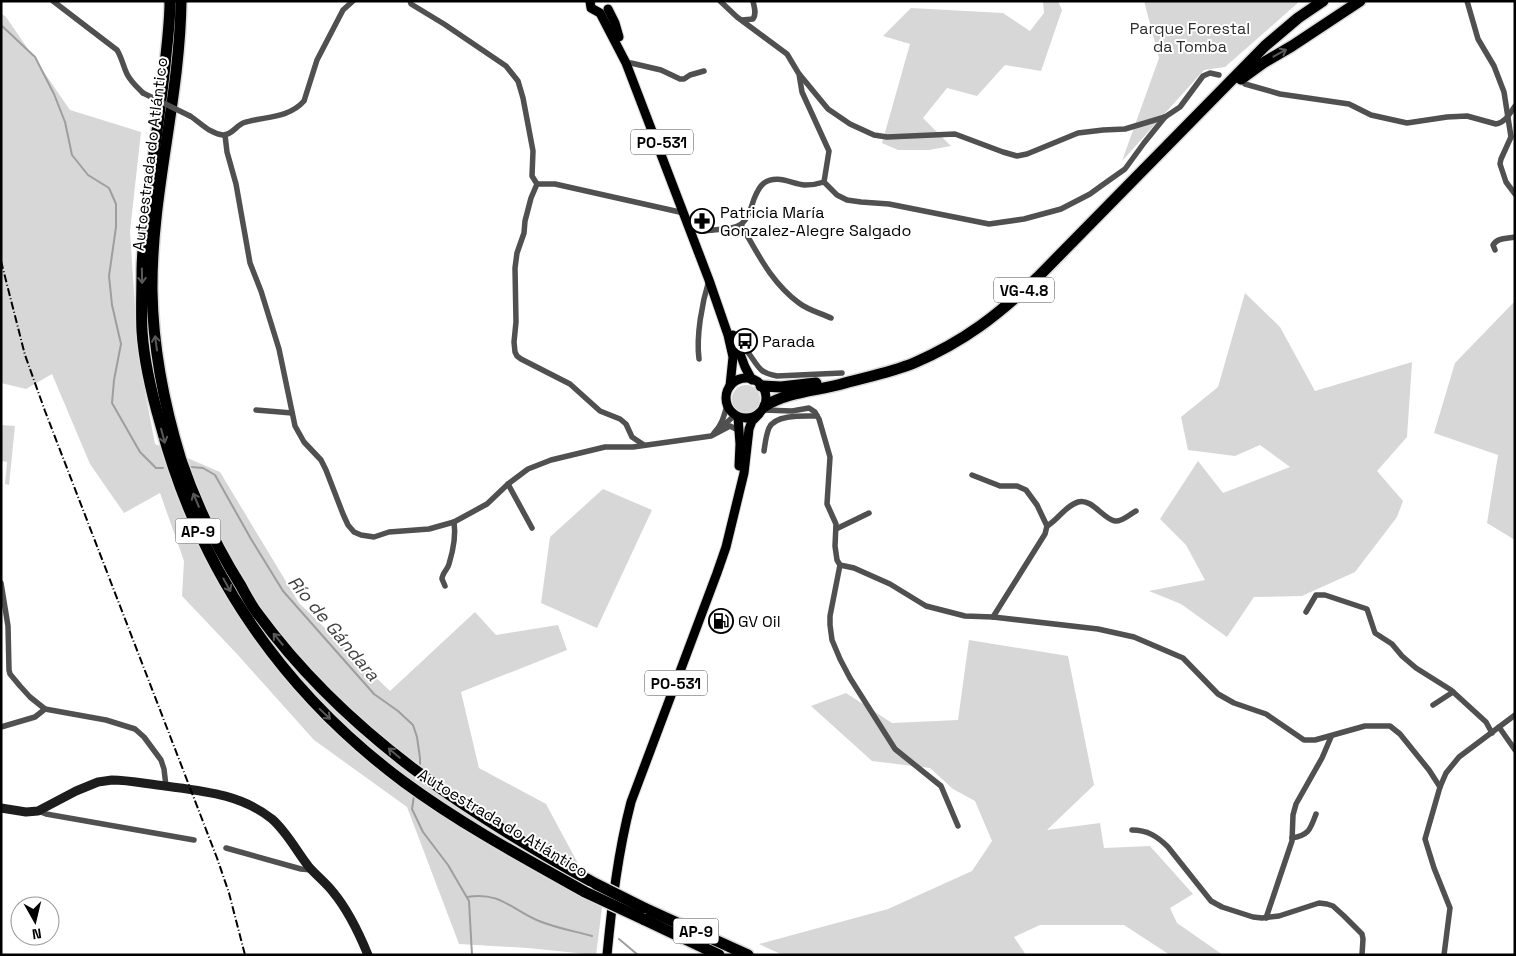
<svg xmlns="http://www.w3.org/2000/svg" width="1516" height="956" font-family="'Space Grotesk',sans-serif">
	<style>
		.green { fill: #d7d7d7 }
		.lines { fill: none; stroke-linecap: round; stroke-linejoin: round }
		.stream { stroke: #9e9e9e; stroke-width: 2 }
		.primary-casing { stroke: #dbdbdb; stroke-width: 11 }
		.highway-casing { stroke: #dbdbdb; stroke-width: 14 }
		.street { stroke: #505050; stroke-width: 5.5 }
		.secondary { stroke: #1d1d1d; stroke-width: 9 }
		.primary { stroke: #000; stroke-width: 9 }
		.highway { stroke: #000; stroke-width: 11 }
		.rail { stroke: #000; stroke-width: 2; stroke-dasharray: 8 2.5 1 2.5; stroke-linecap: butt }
		.highway-bridge-casing { stroke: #dbdbdb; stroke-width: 14; stroke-linecap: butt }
		.street-bridge { stroke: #505050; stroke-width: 5.5 }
		.highway-bridge { stroke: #000; stroke-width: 11 }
		.oneway { stroke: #595959 }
		.labels { text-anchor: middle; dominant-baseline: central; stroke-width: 4; stroke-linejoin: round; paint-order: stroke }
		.shield { fill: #fff; stroke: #4c4c4c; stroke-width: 1 }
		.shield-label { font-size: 15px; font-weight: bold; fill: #000 }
		.park-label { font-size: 16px; fill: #2e2e2e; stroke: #fff }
		.street-label { font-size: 16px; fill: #000; stroke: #fff }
		.poi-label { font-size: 16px; fill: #000; stroke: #fff; text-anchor: start }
		.water-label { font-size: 18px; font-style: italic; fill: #3f3f3f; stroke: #fff }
	</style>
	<rect width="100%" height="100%" fill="#fff"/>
	<!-- green -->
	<g class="green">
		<polygon points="1043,1 1058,1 1062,10 1041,71 1005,65 977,96 947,88 923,118 951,146 929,150 898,150 882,143 910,44 883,36 911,8 1003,13 1030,31 1044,13"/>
		<polygon points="1144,1 1300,1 1225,67 1204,70 1122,161 1159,58"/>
		<polygon points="1,13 6,17 70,110 141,132 130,231 138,355 155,444 220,472 299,603 390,691 475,612 496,635 558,625 567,650 461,692 479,768 546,804 602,908 596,955 528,948 459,944 407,807 314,740 237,654 182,596 184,561 160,493 124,513 90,464 52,374 26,389 1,383"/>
		<polygon points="1245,293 1280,327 1315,391 1412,362 1407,437 1377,471 1403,501 1397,517 1355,572 1302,596 1254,597 1227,637 1181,604 1149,591 1205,580 1186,545 1160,519 1198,461 1223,493 1290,467 1260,445 1235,456 1188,450 1181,417 1218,387"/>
		<polygon points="1515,301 1515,540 1487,523 1498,455 1434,433 1455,363"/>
		<circle cx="746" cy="399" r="14"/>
		<polygon points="1,425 15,426 9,485 5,484 7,462 1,461"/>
		<polygon points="603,489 652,510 597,628 541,603 550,537"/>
		<polygon points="969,640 1068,656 1094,785 1047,830 1100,823 1104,848 1150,846 1193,894 1170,908 1177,923 1223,955 1170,955 1124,925 1040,925 1014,937 1026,955 783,955 759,944 888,909 972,871 992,841 975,801 953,789 930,768 872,761 811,706 846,693 892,723 958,720"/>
	</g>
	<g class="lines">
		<!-- stream -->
		<g class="stream">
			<polyline points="1,25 35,57 54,94 65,122 72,155 88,175 109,188 116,204 116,227 109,276 112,305 121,344 114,380 112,403 140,452 156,468 163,468"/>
			<polyline points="191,467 203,468 215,475 251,539 283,591 374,694 398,711 413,725 417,737 420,758 420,764"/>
			<polyline points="414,796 412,809 423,832 448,865 469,901 472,955"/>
			<path d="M 467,897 C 500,891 512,910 539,921 C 556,928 574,931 592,936"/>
			<polyline points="619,939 638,955"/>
		</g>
		<defs>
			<g id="primary">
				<polyline points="590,1 591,8 600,13 626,63 709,280 728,335 733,357 730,386"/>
				<polyline points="608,9 615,23 619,37"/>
				<polyline points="733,335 745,367 752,380"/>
				<circle cx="746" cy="398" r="20"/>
				<polyline points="738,417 740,444 739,466"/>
				<path d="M 607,955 C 612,903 618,852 631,802 L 717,573 L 726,547 L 744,473 L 749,429 L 752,421 L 759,414"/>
			</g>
			<g id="highway">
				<path d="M 170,1 C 170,19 168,37 166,55 C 161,111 151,166 146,222 C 144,238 142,255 142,271 C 142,291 141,311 142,331 C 144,363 152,395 161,426 C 200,572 283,692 404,782 C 461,824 524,858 585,892"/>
				<path d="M 181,1 C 180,98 151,193 152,291 C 153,348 164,405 181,460 C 196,504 216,546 241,586 C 246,595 251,605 258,614 C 345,733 468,814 596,884"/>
				<polyline points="1241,79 1263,63 1292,46 1360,1"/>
				<polyline points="761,386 781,387 816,383"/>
				<path d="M 765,406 C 789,391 818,391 845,383 C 867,377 892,372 914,363 C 965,341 998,315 1038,277 L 1265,46 L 1298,18 L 1323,1"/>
				<polyline points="644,908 748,955"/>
				<polyline points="643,919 719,955"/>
			</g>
		</defs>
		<!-- primary casing -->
		<use href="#primary" class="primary-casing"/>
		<!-- highway casing -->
		<use href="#highway" class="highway-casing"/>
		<!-- street -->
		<g class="street">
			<path d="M 53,1 L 117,50 C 122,58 123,66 127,74 C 131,82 137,87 143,93"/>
			<polyline points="410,1 411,4 444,24 506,66 518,81 523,98 533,151 532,176 537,184 531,198 525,221 524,233 517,253 515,268 516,322 514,342 515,352 517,356 521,359 570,384 600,411 620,419 626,424 632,437 644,445"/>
			<polyline points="720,1 737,17 787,54 799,74 802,92 829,151 824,182 837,195 847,200 861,202 889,204 989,224 1024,219 1061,209 1090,194 1101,186 1125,169 1144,143 1165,117"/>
			<polyline points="1467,1 1478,39 1494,66 1504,92 1511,137 1501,159 1500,164 1506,182 1515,194"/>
			<path d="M 742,20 L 753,19 C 757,13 754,7 753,1"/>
			<polyline points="631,63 661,70 680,79 684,79 690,75 704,71"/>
			<polyline points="800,75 828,109 850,124 874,135 887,137 955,134 1003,152 1017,156 1027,154 1078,133 1103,130 1125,129 1165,117 1180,107 1203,76 1210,73 1219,75"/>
			<path d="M 1245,84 L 1280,94 L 1349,104 L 1371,115 L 1407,123 L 1447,117 L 1467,116 L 1496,124 C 1505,123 1510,113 1515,106"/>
			<path d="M 190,116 C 200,122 210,134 223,135 C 232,135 236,126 243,123 C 264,116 288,119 304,101 L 317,60 L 343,10 L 353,1"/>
			<polyline points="225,135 227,152 236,184 250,263 261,291 279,349 295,426 304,442 321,460 326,470 343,514 348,525 354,532 361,535 374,537 389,532 429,529 454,522 487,504 508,484 528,469 551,460 605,447 633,447 711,436 730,426 740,431"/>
			<polyline points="537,184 555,184 684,213"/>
			<path d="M 741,225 C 758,254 771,282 799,303 C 808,310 820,313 831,318"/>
			<path d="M 692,226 C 698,233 705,231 713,230 C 742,228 745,227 754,199 C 756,194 759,187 764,183 C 778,174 791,184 805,185 C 812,185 818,184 824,182"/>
			<path d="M 1495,250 L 1493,245 C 1498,237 1507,239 1515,237"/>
			<path d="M 737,346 C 741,348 748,351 750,355 C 759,368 760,373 777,376 L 842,373"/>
			<path d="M 699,359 C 696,336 702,303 709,280"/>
			<polyline points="256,410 292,413"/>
			<polyline points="763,410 792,411 809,408 815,412 819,419 830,457 827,504 836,524 835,546 837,560 840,565 854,568 890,584 926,606 965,616 993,617 1098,629 1134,637 1183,658 1218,694 1234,703 1266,714 1304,740 1315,740 1365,726 1390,726 1400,734 1429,770 1440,787 1425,839 1434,868 1450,908 1444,955"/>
			<polyline points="723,429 725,424 735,415"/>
			<path d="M 714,433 C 722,425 724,416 727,405"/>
			<path d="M 764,451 C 765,444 766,435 769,428 C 775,414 804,416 817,416"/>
			<polyline points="972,475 1000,486 1017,486 1026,490 1037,505 1047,526 1045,534 993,617"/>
			<polyline points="508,484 532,528"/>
			<path d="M 1047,526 C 1058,520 1065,506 1078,502 C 1092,498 1103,519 1115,521 C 1122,522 1130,514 1136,511"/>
			<polyline points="836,529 869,513"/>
			<polyline points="840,565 830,616 830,625 832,640 840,659 850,678 895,749 941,786 958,826"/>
			<polyline points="1,583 8,626 9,670 10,674 20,686 30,697 45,709 106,720 135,729 144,737 161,760 164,769 166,786"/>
			<path d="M 445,586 C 445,586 442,579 442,579 C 442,573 448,569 449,564 C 453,551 456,535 454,522"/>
			<polyline points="1306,612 1316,595 1325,595 1367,609 1375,633 1392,644 1402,656 1416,668 1451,690 1486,722 1492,733"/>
			<polyline points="1433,705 1453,692"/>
			<polyline points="1,727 35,717 45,709"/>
			<polyline points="1499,727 1515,750"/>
			<polyline points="1440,787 1446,773 1459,757 1515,715"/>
			<polyline points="38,811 46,814 194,840"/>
			<path d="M 1132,830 C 1147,830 1157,836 1168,847 L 1211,901 L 1222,907 L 1253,917 L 1262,918 L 1279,916 L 1319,903 L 1327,904 L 1333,906 L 1344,916 L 1362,934 L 1363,939 L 1362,955"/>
			<path d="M 1292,838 C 1309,835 1310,830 1316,814"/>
			<polyline points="226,848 301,869 312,870"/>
			<polyline points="1266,918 1292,841 1293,815 1296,804 1322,758 1331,737"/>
		</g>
		<!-- secondary -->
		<path class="secondary" d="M 1,808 L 26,812 L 38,811 L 76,791 L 98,782 L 112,780 C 129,780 147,784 165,786 C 203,791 241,794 272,819 C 287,832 297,852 309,867 C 317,876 326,883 333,892 C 348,910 359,933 368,955"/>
		<!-- primary -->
		<use href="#primary" class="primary"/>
		<!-- highway -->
		<use href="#highway" class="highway"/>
		<!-- rail -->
		<polyline class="rail" points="1,261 25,355 45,411 217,858 229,893 245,955"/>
		<defs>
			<g id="highway-bridge">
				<polyline points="596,884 644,908"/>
				<polyline points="585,892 643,919"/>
			</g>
		</defs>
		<!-- highway-bridge casing -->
		<use href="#highway-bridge" class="highway-bridge-casing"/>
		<!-- street-bridge -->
		<polyline class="street-bridge" points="143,93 190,116"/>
		<!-- highway-bridge -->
		<use href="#highway-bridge" class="highway-bridge"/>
	</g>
	<!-- one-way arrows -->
	<defs><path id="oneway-shaft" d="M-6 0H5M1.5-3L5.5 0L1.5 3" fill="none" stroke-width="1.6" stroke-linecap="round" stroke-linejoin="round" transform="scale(1.25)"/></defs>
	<g class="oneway">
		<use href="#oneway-shaft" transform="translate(1280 53) rotate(-29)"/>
		<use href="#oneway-shaft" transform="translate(142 276) rotate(89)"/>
		<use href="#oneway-shaft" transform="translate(156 343) rotate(-98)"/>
		<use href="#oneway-shaft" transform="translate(163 436) rotate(75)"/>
		<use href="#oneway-shaft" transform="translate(196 500) rotate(-113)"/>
		<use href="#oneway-shaft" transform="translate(227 585) rotate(61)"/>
		<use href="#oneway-shaft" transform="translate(278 639) rotate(-129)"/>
		<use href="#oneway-shaft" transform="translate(325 714) rotate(43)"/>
		<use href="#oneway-shaft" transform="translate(394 753) rotate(-140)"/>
	</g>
	<!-- icons -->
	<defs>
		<symbol id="pharmacy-ring" viewBox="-11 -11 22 22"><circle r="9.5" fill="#fff" stroke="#000" stroke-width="1.5"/><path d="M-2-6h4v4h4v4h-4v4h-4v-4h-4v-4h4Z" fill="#000"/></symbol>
		<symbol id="bus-ring" viewBox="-11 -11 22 22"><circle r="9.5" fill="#fff" stroke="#000" stroke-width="1.5"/><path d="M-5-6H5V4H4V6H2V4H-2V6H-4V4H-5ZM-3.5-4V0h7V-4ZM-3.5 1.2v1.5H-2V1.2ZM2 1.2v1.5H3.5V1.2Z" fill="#000"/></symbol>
		<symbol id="fuel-ring" viewBox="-11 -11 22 22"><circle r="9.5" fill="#fff" stroke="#000" stroke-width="1.5"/><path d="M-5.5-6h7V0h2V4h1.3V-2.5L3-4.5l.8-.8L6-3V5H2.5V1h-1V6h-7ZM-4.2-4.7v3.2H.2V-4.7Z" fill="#000"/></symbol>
	</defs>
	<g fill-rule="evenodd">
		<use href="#pharmacy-ring" x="688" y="207" width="28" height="28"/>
		<use href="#bus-ring" x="731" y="327" width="28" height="28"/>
		<use href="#fuel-ring" x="707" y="607" width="28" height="28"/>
	</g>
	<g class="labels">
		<!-- shield labels -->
		<g class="shield">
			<rect x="631" y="129.5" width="62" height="25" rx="4"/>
			<rect x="994" y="277.5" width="60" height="25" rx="4"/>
			<rect x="175.5" y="518.5" width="45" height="25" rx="4"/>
			<rect x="645" y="670.5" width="62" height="25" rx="4"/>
			<rect x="673.5" y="918.5" width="45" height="25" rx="4"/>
		</g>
		<g class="shield-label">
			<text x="662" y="142">PO-531</text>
			<text x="1024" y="290">VG-4.8</text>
			<text x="198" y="531">AP-9</text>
			<text x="676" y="683">PO-531</text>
			<text x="696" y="931">AP-9</text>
		</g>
		<!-- park labels -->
		<g class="park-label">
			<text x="1190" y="28">Parque Forestal<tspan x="1190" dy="18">da Tomba</tspan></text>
		</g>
		<!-- street labels -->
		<g class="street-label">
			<text transform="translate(150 154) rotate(-83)">Autoestrada do Atlántico</text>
			<text transform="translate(503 823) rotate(31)">Autoestrada do Atlántico</text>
		</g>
		<!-- poi labels -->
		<g class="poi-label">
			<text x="720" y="212">Patricia María<tspan x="720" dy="18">Gonzalez-Alegre Salgado</tspan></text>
			<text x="762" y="341">Parada</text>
			<text x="738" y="621">GV Oil</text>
		</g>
		<!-- water labels -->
		<g class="water-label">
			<text transform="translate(334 628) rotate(50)">Río de Gándara</text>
		</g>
	</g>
	<!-- border -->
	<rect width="1516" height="956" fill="none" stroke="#000000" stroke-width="5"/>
	<!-- north arrow -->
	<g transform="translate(35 921) rotate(172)"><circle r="24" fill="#ffffff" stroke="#999999"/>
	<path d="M0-4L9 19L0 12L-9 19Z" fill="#000000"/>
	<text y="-8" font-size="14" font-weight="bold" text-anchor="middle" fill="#000000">N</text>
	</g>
</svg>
